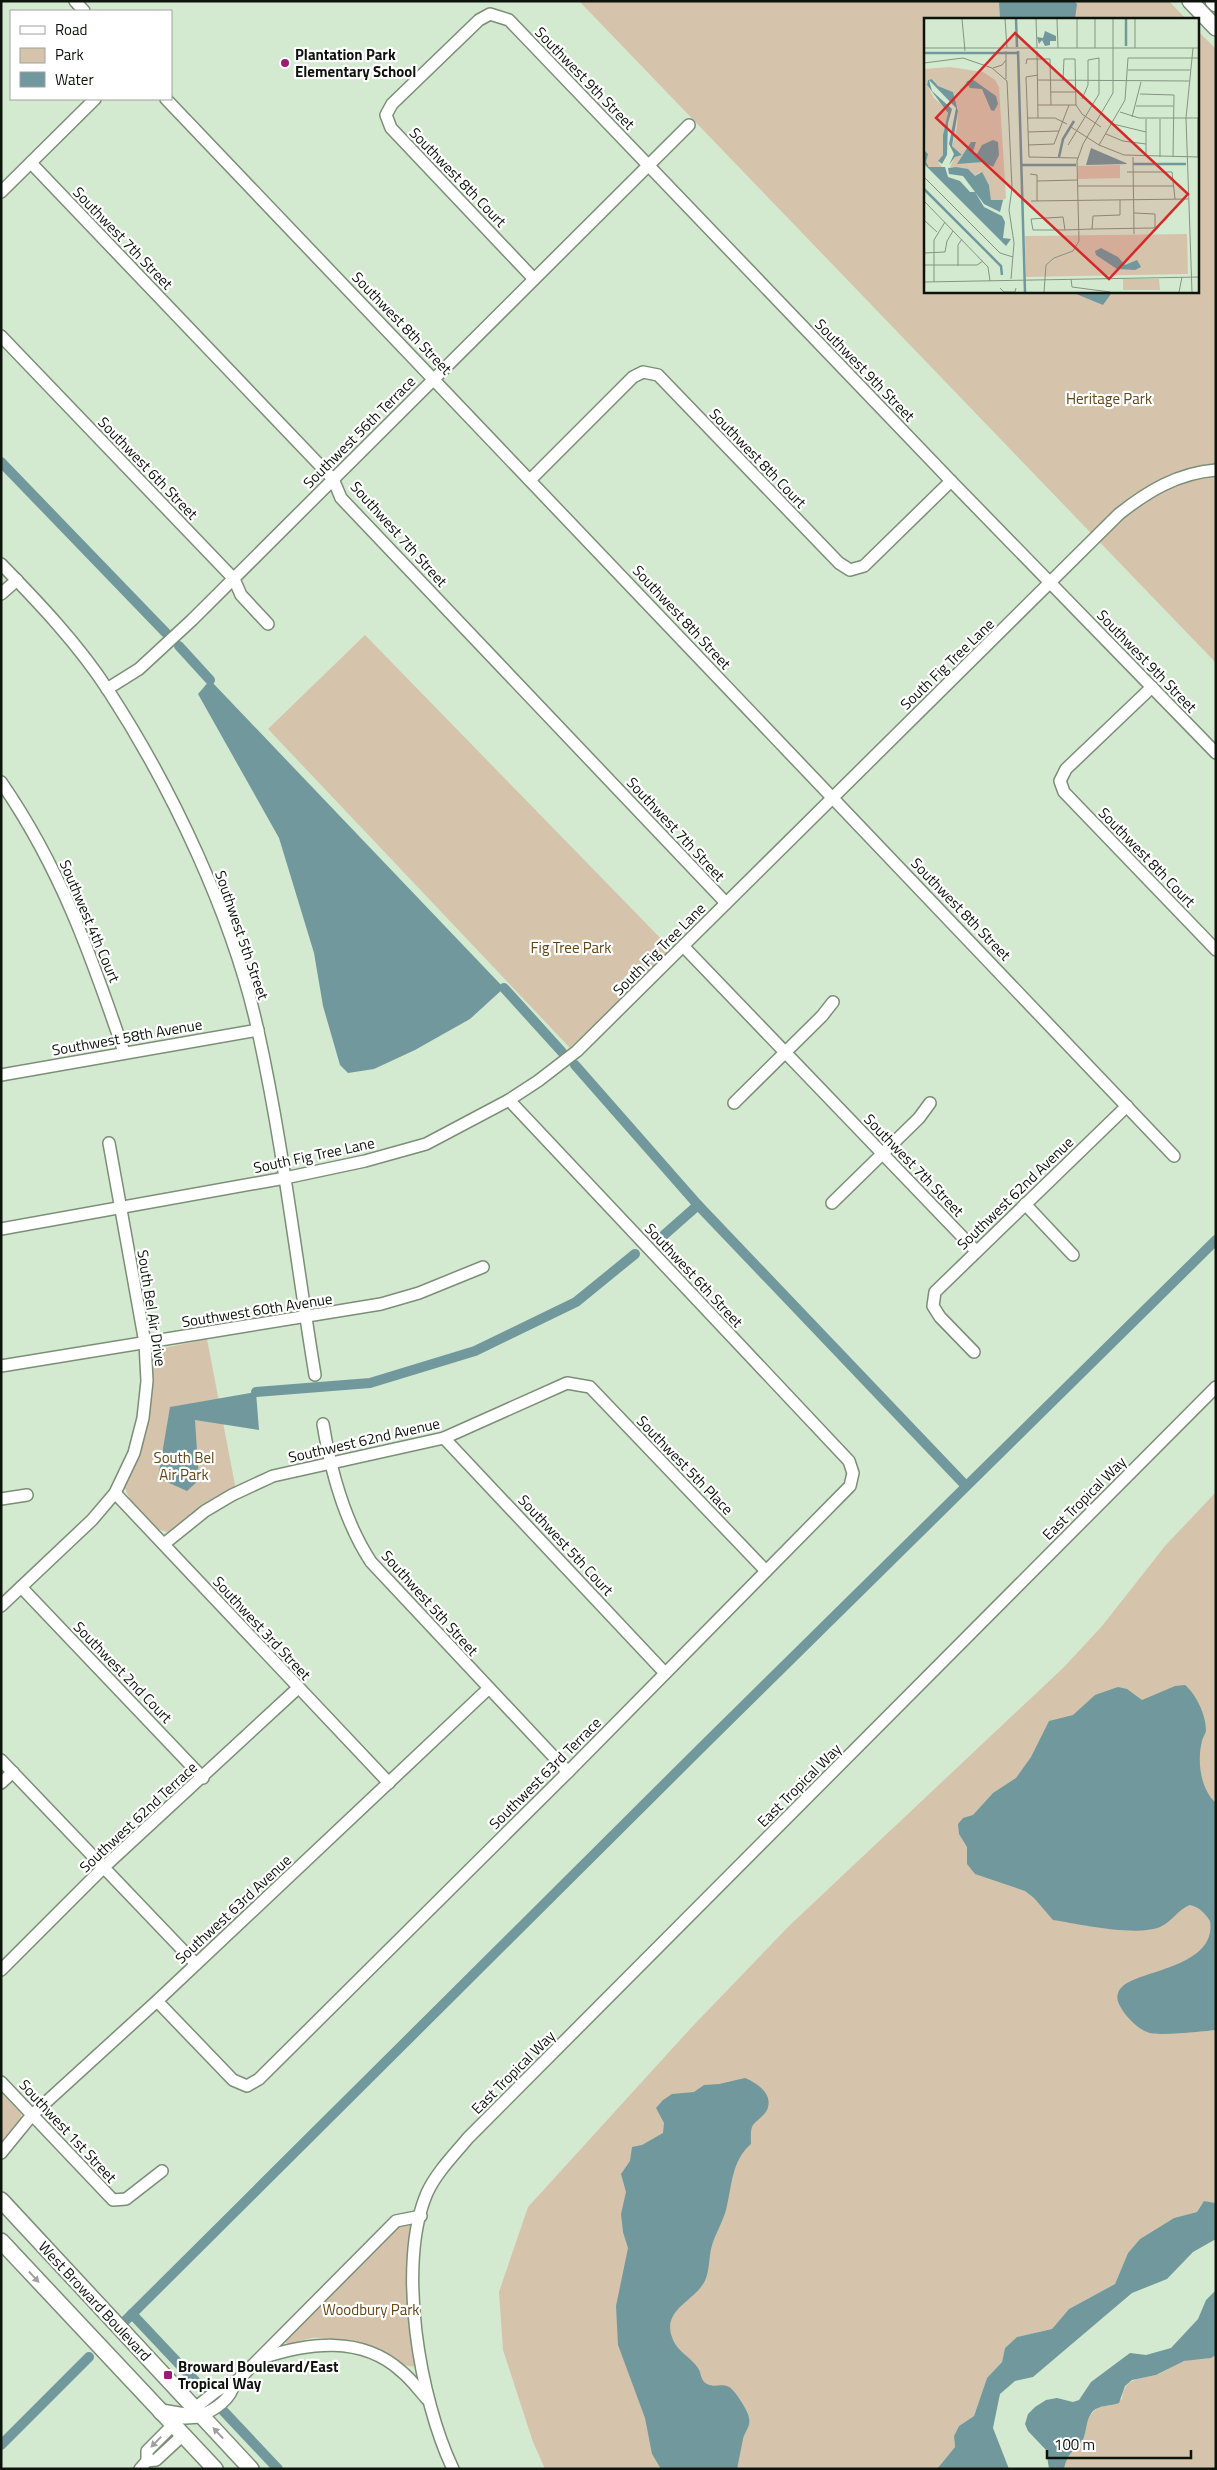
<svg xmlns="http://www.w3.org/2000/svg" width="1217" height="2470" font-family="'Titillium Web',sans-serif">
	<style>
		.green { fill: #d5c4ab }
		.water { fill: #71999d }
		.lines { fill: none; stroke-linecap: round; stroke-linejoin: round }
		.canal { stroke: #71999d; stroke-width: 10 }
		.minor-casing { stroke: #7b8e77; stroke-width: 14 }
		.major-casing { stroke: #7b8e77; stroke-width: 18 }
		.minor { stroke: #fff; stroke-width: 11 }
		.major { stroke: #fff; stroke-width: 15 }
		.oneway { fill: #9ea19e }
		.poi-dot { fill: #9b1c72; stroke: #fff; stroke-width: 2 }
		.labels { text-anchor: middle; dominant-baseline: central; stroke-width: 4.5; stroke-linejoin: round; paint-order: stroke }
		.poi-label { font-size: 15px; font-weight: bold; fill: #0d140c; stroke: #fff; text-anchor: start }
		.street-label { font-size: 15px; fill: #0d140c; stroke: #fff }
		.park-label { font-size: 15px; fill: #624615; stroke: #fff }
		.inset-river { fill: none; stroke: #71999d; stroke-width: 2.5 }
		.inset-road { fill: none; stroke: #849482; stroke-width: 1 }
		.view { fill: #d62828; fill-opacity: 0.15; stroke: #d62828; stroke-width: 2.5 }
		.inset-edge { fill: none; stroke: #0d140c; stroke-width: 2.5 }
	</style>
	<rect width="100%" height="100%" fill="#d4ead0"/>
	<!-- green -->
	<g class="green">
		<polygon points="579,1 1169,1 1186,19 926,19 926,291 1198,291 1198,31 1216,49 1216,663"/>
		<polygon points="365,635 672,950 570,1048 268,729"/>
		<path d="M 207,1339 L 235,1485 L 234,1490 L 167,1532 C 148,1528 131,1505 125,1488 L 152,1355 L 159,1349 Z"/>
		<polygon points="1216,1492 1216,2203 1204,2201 1197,2212 1174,2218 1140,2239 1128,2253 1115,2284 1069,2309 1052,2329 1017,2337 1005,2348 1002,2362 987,2378 974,2416 959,2426 954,2436 955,2447 937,2469 545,2469 533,2442 503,2350 499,2292 528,2207 690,2029 790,1925 1064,1667 1102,1626 1165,1546"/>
		<polygon points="1,2090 21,2112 22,2120 1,2146"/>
		<path d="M 414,2221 L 408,2255 L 407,2283 L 416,2366 C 405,2370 373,2349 359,2345 C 345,2340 327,2337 312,2338 C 303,2339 295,2345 286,2343 L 286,2340 L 397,2228 L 405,2223 Z"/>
		<path d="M 1216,2355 L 1216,2469 L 1064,2469 C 1069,2447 1079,2450 1084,2436 C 1087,2427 1086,2418 1094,2411 C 1100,2405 1112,2405 1122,2399 C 1124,2377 1140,2379 1156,2375 C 1167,2372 1174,2363 1185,2361 C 1195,2358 1207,2361 1216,2355 Z"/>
	</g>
	<!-- water -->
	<g class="water">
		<polygon points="999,1 1074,1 1077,4 1075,19 1000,19"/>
		<polygon points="1069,291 1113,291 1103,305"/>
		<polygon points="210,680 504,988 470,1019 415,1050 374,1069 348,1073 340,1065 323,1006 314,953 279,838 198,694"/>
		<polygon points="256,1392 259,1430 195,1420 199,1480 187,1491 158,1478 170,1407"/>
		<path d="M 1185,1685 C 1196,1694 1206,1715 1206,1730 C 1206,1733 1203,1737 1202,1741 C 1197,1760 1200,1789 1216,1803 L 1216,2030 C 1203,2031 1157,2037 1147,2032 C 1137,2028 1125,2016 1120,2006 C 1116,1999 1116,1992 1123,1986 C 1141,1970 1217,1967 1210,1921 C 1205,1913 1199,1907 1190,1905 C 1178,1909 1172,1922 1160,1927 C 1135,1937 1079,1924 1053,1920 L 1034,1898 L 1025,1891 L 975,1874 L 967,1864 L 967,1847 L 959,1834 L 958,1824 L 963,1818 L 973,1815 L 993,1793 L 1016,1778 L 1031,1757 L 1049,1721 L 1073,1715 L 1095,1695 L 1118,1687 L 1127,1689 L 1142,1700 L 1175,1686 Z"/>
		<path d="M 745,2078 C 757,2083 774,2094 767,2110 C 764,2116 757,2120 753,2125 C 750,2129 751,2139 751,2144 C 731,2161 732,2187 726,2210 C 723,2221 717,2231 713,2242 C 709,2253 710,2264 707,2275 C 701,2300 661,2307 672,2337 C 677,2352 690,2356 698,2368 C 702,2374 700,2380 707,2384 C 714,2388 721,2383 729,2387 C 734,2389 749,2412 749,2418 C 751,2426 745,2431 743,2439 C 741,2449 739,2459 737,2469 L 661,2469 L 652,2454 L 645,2418 L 618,2345 L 616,2306 L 628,2248 L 623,2232 L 621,2214 L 626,2192 L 621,2174 L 630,2161 L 632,2147 L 642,2145 L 663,2133 L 664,2123 L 656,2108 L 663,2100 L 672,2094 L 694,2092 L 704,2085 L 719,2084 Z"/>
		<polygon points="1204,2201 1216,2203 1216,2239 1193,2252 1167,2279 1132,2293 1033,2377 1015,2381 1000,2394 993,2428 1009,2469 937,2469 955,2447 954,2436 959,2426 974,2416 987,2378 1002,2362 1005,2348 1017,2337 1052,2329 1069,2309 1115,2284 1128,2253 1140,2239 1174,2218 1197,2212"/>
		<path d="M 1216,2290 L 1216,2355 L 1211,2358 L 1184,2361 L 1156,2375 L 1132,2380 L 1125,2386 L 1119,2403 C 1110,2406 1100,2405 1093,2411 C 1086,2419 1087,2428 1084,2437 C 1079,2450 1069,2447 1064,2469 L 1049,2469 L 1046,2450 L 1028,2431 L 1025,2424 L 1028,2414 L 1035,2407 L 1046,2400 L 1057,2398 L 1073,2402 L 1079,2400 L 1091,2382 L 1130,2353 L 1146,2355 L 1171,2348 L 1198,2319 L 1206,2300 Z"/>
	</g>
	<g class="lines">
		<!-- canal -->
		<g class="canal">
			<polyline points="1,462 166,633"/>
			<polyline points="179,646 210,680"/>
			<polyline points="504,988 562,1052"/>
			<polyline points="575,1065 698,1205 966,1486"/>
			<polyline points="664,1235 698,1205"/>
			<polyline points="256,1392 370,1383 475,1351 576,1302 635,1254"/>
			<polyline points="132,2314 278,2469"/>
			<polyline points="124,2322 707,1742 1216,1240"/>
			<polyline points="1,2445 89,2357"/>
		</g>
		<defs>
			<g id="minor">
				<polyline points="75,1 84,11"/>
				<polyline points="166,99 1174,1156"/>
				<polyline points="31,163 333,479 341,498 726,903"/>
				<polyline points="1,192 95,99"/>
				<polyline points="534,279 391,128 386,115 392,104 479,20 490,14 509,20 951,481 1216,753"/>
				<polyline points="1,336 234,579 241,595 268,624"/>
				<polyline points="531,479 633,377 643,372 658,375 839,563 850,570 864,566 951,481"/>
				<path d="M 1,564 C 39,603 78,644 108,690 C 172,788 233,917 258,1031 C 283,1144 296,1260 315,1375"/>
				<polyline points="1,594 17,580"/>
				<polyline points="1152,687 1066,769 1060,781 1064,792 1216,950"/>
				<polyline points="107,689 139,669 192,620 689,125"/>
				<path d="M 1,782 C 60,867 91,955 124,1052"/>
				<polyline points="684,947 976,1251"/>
				<polyline points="1,1075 258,1030"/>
				<polyline points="734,1103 822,1016 833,1002"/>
				<polyline points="832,1203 919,1118 930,1103"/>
				<polyline points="1025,1204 1073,1255"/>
				<path d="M 1,1229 L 285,1178 L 365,1161 L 426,1144 L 509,1100 L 538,1081 L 577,1051 L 1119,514 C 1148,491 1178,473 1216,470"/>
				<polyline points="974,1352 940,1317 933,1306 935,1292 1127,1106"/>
				<polyline points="1,1366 381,1304 419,1293 483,1267"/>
				<path d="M 323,1424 C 331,1472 344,1521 371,1562 L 568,1772"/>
				<polyline points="444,1438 665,1673"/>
				<polyline points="115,1493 389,1783"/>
				<polyline points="1,1499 27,1495"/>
				<polyline points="164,1544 205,1511 232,1495 273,1476 444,1438 567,1383 590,1387 766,1571"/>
				<polyline points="21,1587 203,1778"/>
				<polyline points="1,1606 92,1520 115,1493 134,1453 143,1418 147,1381 145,1343 109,1143"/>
				<polyline points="1,1760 196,1964"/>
				<polyline points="1,1783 13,1772"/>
				<polyline points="1,1970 104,1867 298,1688"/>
				<polyline points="157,2001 233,2080 247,2086 259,2079 568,1772 850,1486 853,1473 849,1461 509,1100"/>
				<polyline points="1,2082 113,2200 126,2199 162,2171"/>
				<polyline points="1,2153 32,2115 157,2001 488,1689"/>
				<path d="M 262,2358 C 308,2343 361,2335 401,2371 C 411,2379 419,2390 427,2399"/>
				<path d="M 194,2408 C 208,2400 218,2385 234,2384"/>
				<path d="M 201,2415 C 215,2410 231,2399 234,2384 L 396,2221 L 421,2216"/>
				<polyline points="147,2461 147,2451 173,2425"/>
				<polyline points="140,2469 147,2461 156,2460 183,2435"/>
				<path d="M 453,2469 C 420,2400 396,2265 427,2193 C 436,2173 454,2155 468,2138 L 1216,1387"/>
			</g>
			<g id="major">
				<polyline points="1190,1 1216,28"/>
				<polyline points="1213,1 1216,4"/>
				<polyline points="1,2200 251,2469"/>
				<polyline points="1,2241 215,2469"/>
				<polyline points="161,2412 185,2416 201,2415"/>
			</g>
		</defs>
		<!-- minor casing -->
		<use href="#minor" class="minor-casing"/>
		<!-- major casing -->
		<use href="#major" class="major-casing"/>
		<!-- minor -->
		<use href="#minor" class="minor"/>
		<!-- major -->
		<use href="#major" class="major"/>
	</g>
	<!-- one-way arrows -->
	<defs><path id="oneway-solid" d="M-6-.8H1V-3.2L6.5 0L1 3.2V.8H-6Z" transform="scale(1.25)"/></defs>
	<g class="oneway">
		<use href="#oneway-solid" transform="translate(34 2277) rotate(47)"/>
		<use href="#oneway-solid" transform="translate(218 2433) rotate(-133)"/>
		<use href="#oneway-solid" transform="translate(156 2442) rotate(134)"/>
	</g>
	<!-- markers -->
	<g class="poi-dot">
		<circle cx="285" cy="63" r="5"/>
		<rect x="163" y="2370" width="10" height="10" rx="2.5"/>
	</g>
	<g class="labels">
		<!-- poi labels -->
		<g class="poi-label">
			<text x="295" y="54">Plantation Park<tspan x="295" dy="17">Elementary School</tspan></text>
			<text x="178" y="2366">Broward Boulevard/East<tspan x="178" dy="17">Tropical Way</tspan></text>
		</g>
		<!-- street labels -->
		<g class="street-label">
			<text transform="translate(585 78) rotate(46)">Southwest 9th Street</text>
			<text transform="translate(458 177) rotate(46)">Southwest 8th Court</text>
			<text transform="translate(123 238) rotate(46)">Southwest 7th Street</text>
			<text transform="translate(402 323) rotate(46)">Southwest 8th Street</text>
			<text transform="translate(865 370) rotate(46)">Southwest 9th Street</text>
			<text transform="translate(359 432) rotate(-45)">Southwest 56th Terrace</text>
			<text transform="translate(758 458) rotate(46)">Southwest 8th Court</text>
			<text transform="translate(148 468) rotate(46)">Southwest 6th Street</text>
			<text transform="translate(399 534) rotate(48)">Southwest 7th Street</text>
			<text transform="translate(682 617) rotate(47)">Southwest 8th Street</text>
			<text transform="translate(1147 661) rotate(46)">Southwest 9th Street</text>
			<text transform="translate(947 664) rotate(-44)">South Fig Tree Lane</text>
			<text transform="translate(676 829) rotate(47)">Southwest 7th Street</text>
			<text transform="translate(1147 857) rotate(46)">Southwest 8th Court</text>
			<text transform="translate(961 909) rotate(46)">Southwest 8th Street</text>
			<text transform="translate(90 921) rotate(67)">Southwest 4th Court</text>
			<text transform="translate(242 935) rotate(71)">Southwest 5th Street</text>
			<text transform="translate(659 949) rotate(-45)">South Fig Tree Lane</text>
			<text transform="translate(127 1037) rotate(-10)">Southwest 58th Avenue</text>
			<text transform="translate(314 1155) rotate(-12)">South Fig Tree Lane</text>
			<text transform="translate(914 1165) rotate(46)">Southwest 7th Street</text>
			<text transform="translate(1015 1193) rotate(-44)">Southwest 62nd Avenue</text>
			<text transform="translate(694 1275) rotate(47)">Southwest 6th Street</text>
			<text transform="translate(152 1308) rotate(81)">South Bel Air Drive</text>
			<text transform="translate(257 1310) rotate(-9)">Southwest 60th Avenue</text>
			<text transform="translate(364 1440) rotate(-13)">Southwest 62nd Avenue</text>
			<text transform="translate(685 1465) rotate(46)">Southwest 5th Place</text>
			<text transform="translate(1084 1498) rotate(-45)">East Tropical Way</text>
			<text transform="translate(566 1545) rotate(47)">Southwest 5th Court</text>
			<text transform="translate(430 1603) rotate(48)">Southwest 5th Street</text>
			<text transform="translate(262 1628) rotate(47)">Southwest 3rd Street</text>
			<text transform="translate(123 1672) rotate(46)">Southwest 2nd Court</text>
			<text transform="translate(545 1773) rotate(-45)">Southwest 63rd Terrace</text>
			<text transform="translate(799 1785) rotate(-45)">East Tropical Way</text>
			<text transform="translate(138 1817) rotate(-43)">Southwest 62nd Terrace</text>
			<text transform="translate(233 1909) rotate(-43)">Southwest 63rd Avenue</text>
			<text transform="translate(513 2072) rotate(-45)">East Tropical Way</text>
			<text transform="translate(68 2131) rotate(47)">Southwest 1st Street</text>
			<text transform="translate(95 2301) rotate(47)">West Broward Boulevard</text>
		</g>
		<!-- park labels -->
		<g class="park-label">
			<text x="1109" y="398">Heritage Park</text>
			<text x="571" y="947">Fig Tree Park</text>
			<text x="184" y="1457">South Bel<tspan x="184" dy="17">Air Park</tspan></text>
			<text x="371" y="2309">Woodbury Park</text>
		</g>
	</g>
	<!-- overview -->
	<g transform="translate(924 18)">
		<rect width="275" height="275" fill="#d4ead0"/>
		<path d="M 26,49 L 59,54 L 71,62 L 75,69 L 82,180 L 79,182 L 67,182 L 65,166 L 56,154 L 51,158 L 40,151 L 26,149 L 31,139 L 38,137 L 28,128 L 33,110 L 34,90 L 27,73 L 14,68 L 9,61 L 4,62 L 3,67 L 10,80 L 23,91 L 24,99 L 19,117 L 19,137 L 14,144 L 18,149 L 6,149 L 2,145 L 0,51 ZM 196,147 L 196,160 L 154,161 L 154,148 ZM 263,216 L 264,256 L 102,259 L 101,218 ZM 199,261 L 235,261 L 236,272 L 199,272 Z" fill="#d5c4ab"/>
		<path d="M 121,13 L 132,18 L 132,23 L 126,23 L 126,27 L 121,28 L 118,22 L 115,26 L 113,19 L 119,20 ZM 8,61 L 14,68 L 29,74 L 34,93 L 28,128 L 38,137 L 31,139 L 25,147 L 30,136 L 25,126 L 32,90 L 5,62 L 8,73 L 28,91 L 24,105 L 23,137 L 18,146 L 14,143 L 19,137 L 19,117 L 24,95 L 3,67 L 4,62 ZM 48,61 L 72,78 L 74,86 L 70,93 L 67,92 L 58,71 L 46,70 L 42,64 ZM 69,122 L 74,124 L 75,137 L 69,149 L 59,144 L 33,146 L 47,124 L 52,124 L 49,134 L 53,136 L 58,127 ZM 167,130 L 202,145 L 203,146 L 162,147 ZM 0,132 L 4,136 L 2,144 L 5,149 L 21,149 L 24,159 L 36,163 L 46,174 L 51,174 L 60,189 L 78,198 L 81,204 L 79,220 L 87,221 L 82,228 L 0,146 ZM 32,149 L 44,151 L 51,158 L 58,154 L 65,167 L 67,182 L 79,182 L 76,194 L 60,186 L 39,158 L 25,156 L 24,150 ZM 177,230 L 194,239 L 201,247 L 213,242 L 217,249 L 211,252 L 193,251 L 172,237 L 171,233 Z" fill="#71999d"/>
		<path class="inset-river" d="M 92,1 L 93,29M 202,1 L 202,28M 94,33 L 101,274M 0,35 L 93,35M 135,139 L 139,121 L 150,103M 209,146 L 262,146M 97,147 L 152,147M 0,171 L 77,248 L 78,257"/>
		<path class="inset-road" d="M 38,1 L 41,33M 81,1 L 83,30M 112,1 L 113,30M 133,1 L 134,30M 153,1 L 153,30M 171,1 L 171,30M 211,1 L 211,30M 0,30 L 275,30M 113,33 L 114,100M 0,45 L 39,40 L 68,50 L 83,63 L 88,170 L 85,192 L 90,225 L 87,261M 102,46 L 103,41 L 126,41 L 127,87M 69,50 L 78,47 L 82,42M 204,52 L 266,52M 114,57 L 102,59 L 105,139 L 154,140M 82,61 L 82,33M 114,62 L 265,63M 139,62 L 140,41 L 151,41 L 152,87 L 158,96 L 177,109M 127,74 L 152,74M 216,76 L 250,77 L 249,139M 114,87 L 152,87M 212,88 L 249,88M 196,94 L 215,100 L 275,100M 208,99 L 217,64M 103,100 L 131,100 L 143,106M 274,100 L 274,139M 222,101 L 222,139M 189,106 L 222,114M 147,109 L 175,127 L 200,137 L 275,139M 104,114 L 135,113M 182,116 L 199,123 L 222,126M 104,127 L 130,126 L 145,87M 144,127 L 175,76 L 175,40 L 164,42 L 164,67 L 158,81M 175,127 L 201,82 L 204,40 L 275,40M 209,139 L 210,216M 236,139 L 236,101M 203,154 L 248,154 L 251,181M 106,156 L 113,157 L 113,183M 0,159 L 76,235 L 89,239M 113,163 L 153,162M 154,168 L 250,168M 0,183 L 64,249 L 66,263M 107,183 L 264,181M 0,202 L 13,214M 168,211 L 169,198 L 196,197 L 196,182M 141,212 L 139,199 L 107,201 L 109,212 L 141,212 L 168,211 L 229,210 L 231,209 L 231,196 L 210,195M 0,235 L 21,234 L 23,223 L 29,213M 0,247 L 53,247 L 59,243M 34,248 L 34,227 L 38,221M 147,261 L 148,269 L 186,274M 0,264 L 275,259M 10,264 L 10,222 L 21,204M 76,270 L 80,274 L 91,274 L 92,270M 120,274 L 122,247 L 130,240 L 149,233 L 155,223 L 153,143 L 159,126 L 189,75 L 189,1M 255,274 L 258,259M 268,274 L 262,100 L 269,30"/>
		<path class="view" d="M 91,15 L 264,176 L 185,261 L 12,100 Z"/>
		<rect width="275" height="275" class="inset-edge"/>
	</g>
	<!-- border -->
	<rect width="1217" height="2470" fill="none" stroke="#0d140c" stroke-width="5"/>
	<!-- legend -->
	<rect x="10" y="10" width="162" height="90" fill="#ffffff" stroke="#9ea19e"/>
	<rect x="20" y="26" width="25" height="8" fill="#ffffff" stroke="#9ea19e"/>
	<text x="55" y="35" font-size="15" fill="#0d140c">Road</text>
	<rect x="20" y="48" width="25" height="15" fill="#d5c4ab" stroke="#9ea19e"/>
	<text x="55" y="60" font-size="15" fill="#0d140c">Park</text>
	<rect x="20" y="72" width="25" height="15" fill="#71999d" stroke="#9ea19e"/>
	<text x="55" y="85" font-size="15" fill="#0d140c">Water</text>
	<!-- scale -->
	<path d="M1047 2450v8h144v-8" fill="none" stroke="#0d140c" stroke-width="2.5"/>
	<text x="1054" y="2450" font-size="15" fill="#0d140c" stroke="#ffffff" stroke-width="4" paint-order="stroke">100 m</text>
</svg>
